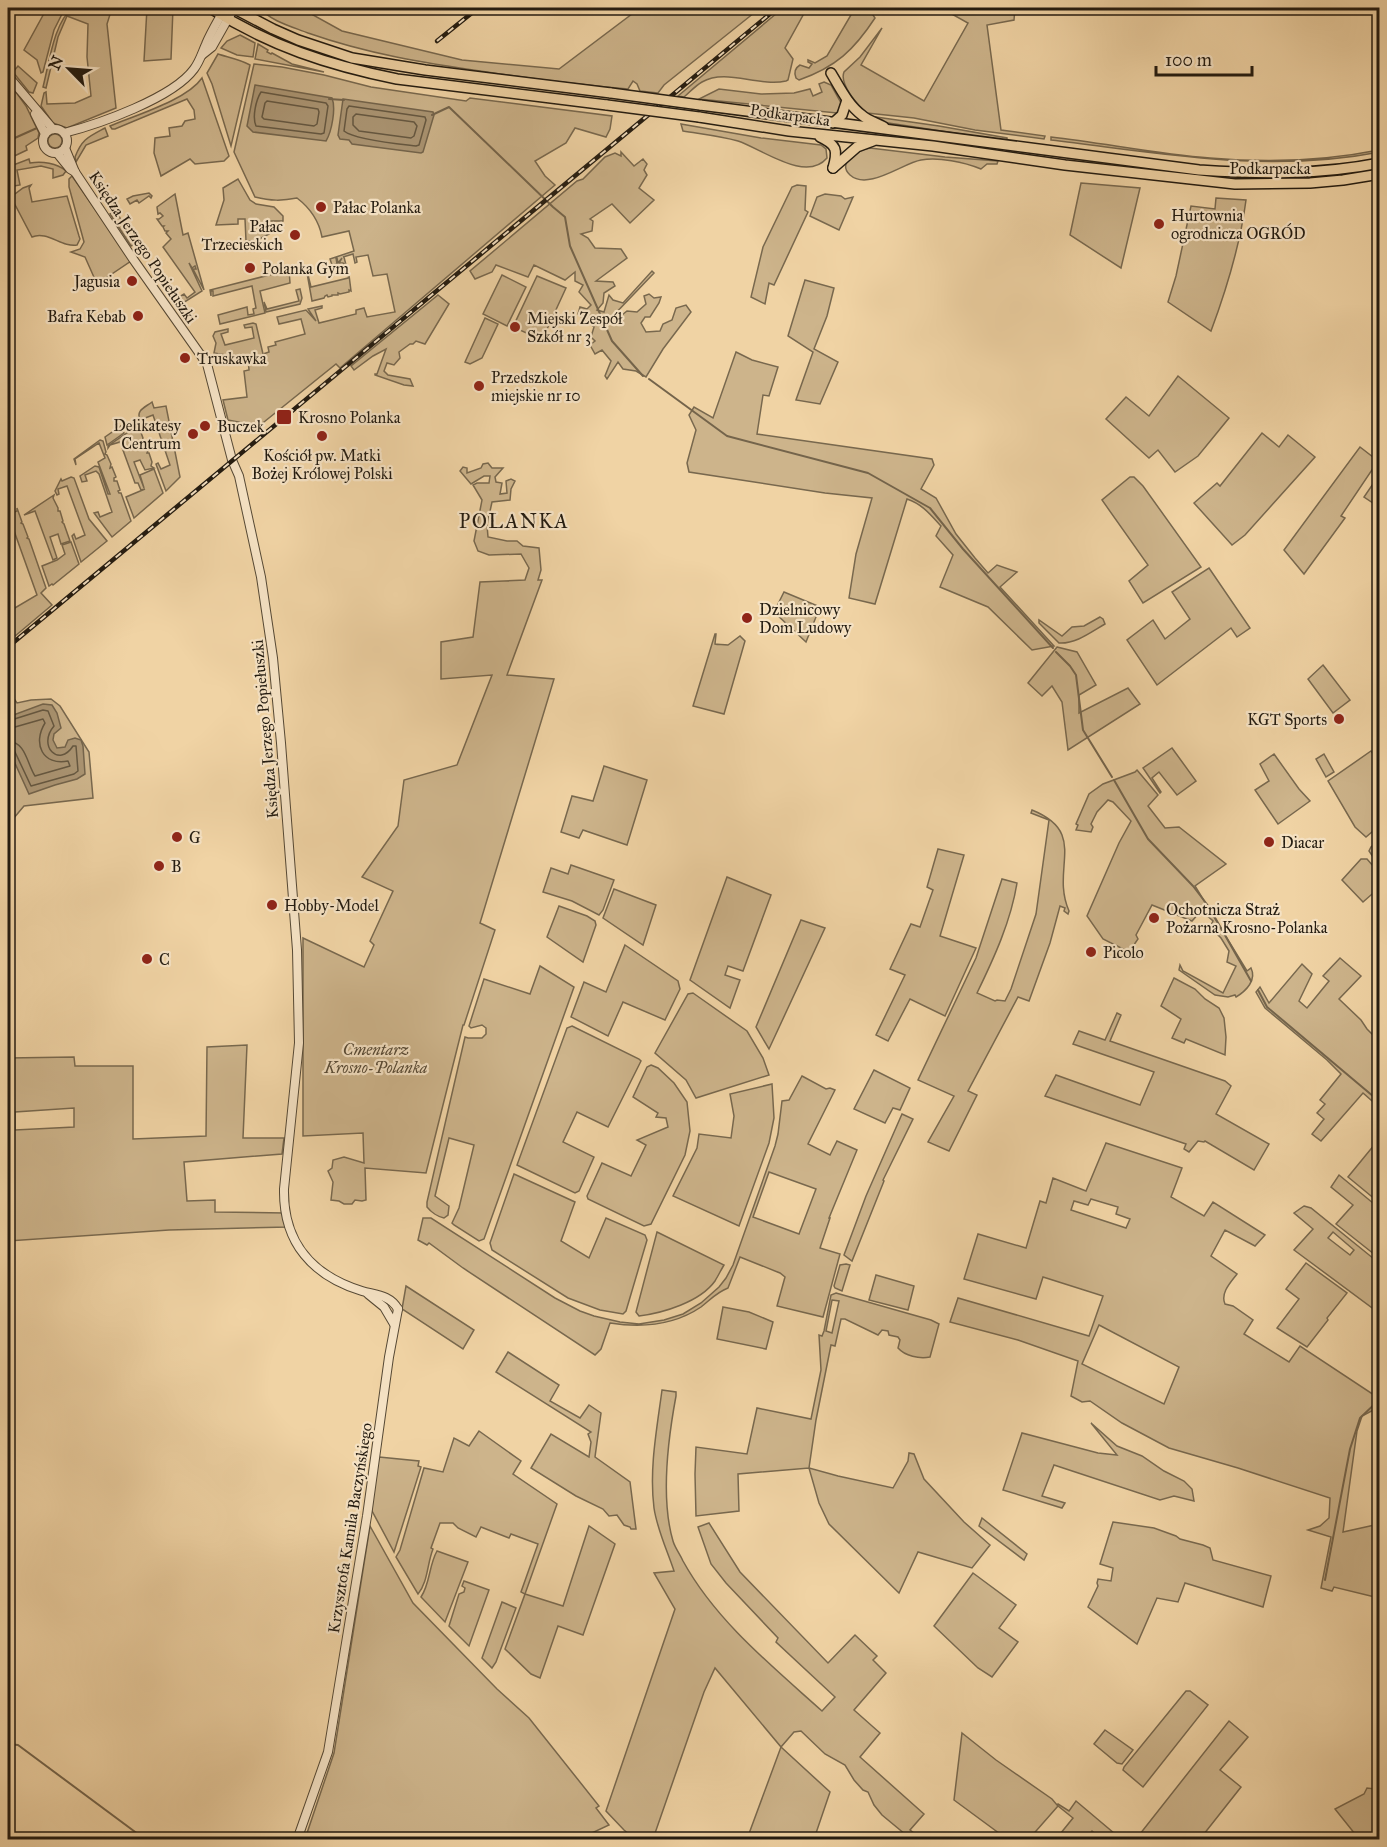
<svg xmlns="http://www.w3.org/2000/svg" width="1387" height="1847" font-family="'IM FELL Great Primer',serif">
	<style>
		.green { fill: #cdb48b; stroke: #78684e; stroke-width: 1.5; fill-rule: evenodd }
		.water { fill: #aa9472; stroke: #74644b; stroke-width: 1.5 }
		.lines { fill: none; stroke-linecap: round; stroke-linejoin: round }
		.shore { stroke: #665841; stroke-width: 1.5 }
		.stream { stroke: #74644b; stroke-width: 2 }
		.minor-casing { stroke: #564935; stroke-width: 10 }
		.major-casing { stroke: #231b10; stroke-width: 12 }
		.minor { stroke: #f5e2c4; stroke-width: 8 }
		.major { stroke: #f0d3a4; stroke-width: 9 }
		.rail-casing { stroke: #231b10; stroke-width: 4.5 }
		.rail { stroke: #f5e2c4; stroke-width: 2; stroke-dasharray: 7; stroke-linecap: butt }
		.major-bridge-casing { stroke: #231b10; stroke-width: 12; stroke-linecap: butt }
		.major-bridge { stroke: #f0d3a4; stroke-width: 9 }
		.poi-dot { fill: #8f2418; stroke: #f5e2c4; stroke-width: 2 }
		.labels { text-anchor: middle; dominant-baseline: central; stroke-width: 4.5; stroke-linejoin: round; paint-order: stroke }
		.street-label { font-size: 16px; fill: #231b10; stroke: #f5e2c4 }
		.poi-label { font-size: 16px; fill: #231b10; stroke: #f5e2c4; text-anchor: start }
		.park-label { font-size: 16px; font-style: italic; fill: #564935; stroke: #f5e2c4 }
		.quarter-label { font-size: 20px; letter-spacing: 1.5px; fill: #231b10; stroke: #f5e2c4 }
	</style>
	<rect width="100%" height="100%" fill="#f0d3a4"/>
	<filter id="stains"><feTurbulence type="fractalNoise" baseFrequency=".00333" numOctaves="4"/><feColorMatrix values="0 0 0 0 .2 0 0 0 0 .09 0 0 0 0 .02 0 0 0 .5 -.17"/></filter>
	<radialGradient id="worn" r=".72"><stop offset=".6" stop-color="#630" stop-opacity="0"/><stop offset="1" stop-color="#630" stop-opacity=".3"/></radialGradient>
	<!-- green -->
	<g class="green">
		<polygon points="47,8 65,8 54,30 43,72 41,73 37,60 24,50"/>
		<path d="M 73,8 L 112,8 L 107,24 L 116,108 L 67,128 L 53,123 L 41,106 L 44,93 L 46,92 L 47,104 L 75,103 L 91,96 L 87,57 L 88,24 L 67,16 L 58,37 L 46,88 L 43,87 C 49,64 54,21 73,8 Z"/>
		<polygon points="147,8 173,8 171,59 144,61"/>
		<path d="M 260,8 L 309,8 L 315,11 L 313,15 L 342,31 L 462,60 L 559,69 L 640,8 L 750,8 L 754,13 L 664,85 L 658,93 L 640,91 L 637,84 L 633,81 L 628,89 C 581,85 534,79 487,72 C 424,63 368,54 308,33 C 293,27 270,21 260,8 Z"/>
		<path d="M 783,8 L 807,8 L 785,48 L 793,59 L 788,80 L 786,81 C 758,87 726,68 702,82 C 695,86 690,92 684,97 L 678,96 Z"/>
		<path d="M 855,8 L 881,8 L 877,12 L 872,10 L 871,12 L 875,18 C 854,50 836,67 799,80 L 796,78 C 794,73 795,68 800,65 L 809,68 L 812,64 L 808,62 L 808,60 L 815,63 L 827,56 Z"/>
		<path d="M 941,8 L 1015,8 L 1014,20 L 987,25 L 1001,130 L 1045,136 L 1044,139 L 975,130 L 914,118 L 867,113 C 858,106 839,84 844,72 L 860,57 L 882,28 L 861,65 L 924,101 L 968,23 Z"/>
		<polygon points="240,35 255,43 253,57 237,55 221,48 227,41"/>
		<polygon points="258,44 268,50 267,52 271,54 272,53 292,64 324,72 255,59"/>
		<path d="M 218,54 C 227,57 242,60 250,65 L 231,146 L 212,84 L 207,73 Z"/>
		<path d="M 254,64 L 282,67 L 324,75 L 371,87 L 466,101 L 470,98 L 612,116 L 610,129 L 606,137 L 575,128 L 566,143 L 535,161 L 545,176 L 555,185 L 340,368 L 336,364 L 259,426 L 228,420 L 223,400 L 247,397 L 244,371 L 249,370 L 248,359 L 214,353 L 216,343 L 213,336 L 215,332 L 228,329 L 228,332 L 221,334 L 225,345 L 254,338 L 252,327 L 245,328 L 244,325 L 253,323 L 256,324 L 263,354 L 269,352 L 268,347 L 276,345 L 275,342 L 305,334 L 301,319 L 279,324 L 277,317 L 306,310 L 316,321 L 308,309 L 322,306 L 322,308 L 315,310 L 319,323 L 356,314 L 356,310 L 364,308 L 367,317 L 395,312 L 387,274 L 373,276 L 368,255 L 356,257 L 357,262 L 355,263 L 353,254 L 343,257 L 344,257 L 346,265 L 345,265 L 343,263 L 339,263 L 342,258 L 338,263 L 337,258 L 336,258 L 337,264 L 332,265 L 330,259 L 354,251 L 349,231 L 322,237 C 319,221 310,208 297,198 C 282,201 271,201 255,197 L 234,152 Z"/>
		<polygon points="18,66 37,83 33,93 29,92 13,72"/>
		<path d="M 202,78 L 229,156 L 224,161 L 195,164 L 190,159 L 161,176 L 154,153 L 155,138 L 170,136 L 169,128 L 182,126 L 185,121 L 195,119 L 194,110 L 187,99 L 115,129 L 112,129 L 110,126 C 136,115 187,100 202,78 Z"/>
		<polygon points="8,81 26,106 39,133 38,138 26,146 27,150 8,159"/>
		<polygon points="824,82 831,85 841,103 841,105 837,113 699,99 719,89 761,94 794,93 810,89 813,96 822,92 819,84"/>
		<polygon points="869,116 939,126 1007,138 1007,141 882,122"/>
		<path d="M 681,124 L 761,138 L 821,145 L 826,149 L 827,158 C 806,183 762,149 738,141 C 720,136 701,134 683,131 Z"/>
		<path d="M 105,128 L 108,136 L 86,145 L 76,162 L 75,157 C 82,139 88,137 105,128 Z"/>
		<circle cx="55" cy="141" r="7"/>
		<path d="M 1051,137 C 1104,143 1157,154 1210,158 C 1267,163 1324,161 1379,150 L 1380,152 C 1267,174 1162,153 1051,140 Z"/>
		<path d="M 870,148 L 945,157 L 998,161 L 997,164 L 987,164 L 981,169 C 964,162 939,157 921,160 C 903,163 868,191 850,175 C 836,162 859,150 870,148 Z"/>
		<path d="M 1012,150 C 1133,166 1258,192 1379,167 L 1380,171 C 1331,177 1283,183 1234,180 C 1159,175 1085,163 1011,154 Z"/>
		<polygon points="621,152 634,166 643,159 647,164 644,170 647,175 639,188 654,200 630,223 612,204 590,219 593,221 592,231 581,234 588,238 595,248 621,249 627,258 596,281 613,282 615,286 604,293 603,303 597,310 604,312 609,295 613,300 623,303 652,271 654,273 612,317 617,319 627,311 637,312 646,304 644,296 649,294 654,298 661,297 659,303 650,317 645,317 641,323 646,332 660,331 663,324 672,320 676,308 686,305 691,312 663,349 646,377 636,371 623,369 618,362 607,379 605,376 611,361 602,350 595,354 590,345 595,341 591,337 594,327 578,314 580,307 587,309 591,305 579,292 583,285 575,281 575,272 565,280 534,265 528,277 496,265 492,272 475,279 470,271 577,181 583,179 605,157 615,153 621,156"/>
		<path d="M 29,159 L 30,163 C 42,161 57,163 66,171 L 63,175 L 53,178 L 53,169 L 41,166 L 17,170 L 20,185 L 8,187 L 8,167 Z"/>
		<polygon points="72,176 131,261 97,284 85,257 71,252 80,249 84,242 69,187 69,179"/>
		<polygon points="238,179 250,200 256,204 274,207 283,216 283,221 268,221 269,234 256,241 246,241 245,219 238,219 238,224 216,225 224,200 223,188"/>
		<polygon points="1081,183 1140,188 1121,268 1070,235"/>
		<path d="M 31,185 L 29,188 L 32,202 L 67,196 L 79,236 L 80,239 L 77,245 C 62,248 47,230 32,237 L 11,197 L 23,188 Z"/>
		<polygon points="797,185 806,186 805,210 808,212 774,285 769,283 765,304 751,297 763,247 792,187"/>
		<polygon points="149,193 152,196 151,198 149,196 139,203 137,200 130,204 127,199 133,196"/>
		<polygon points="175,194 183,235 188,233 204,290 193,269 196,269 195,266 192,268 189,263 202,291 183,303 179,297 184,294 187,298 195,292 163,247 171,239 166,233 168,231 165,231 163,227 164,226 162,226 157,219 159,219 163,216 160,213 158,214 157,207"/>
		<polygon points="825,194 841,196 845,199 853,197 839,230 810,216 817,197"/>
		<path d="M 1216,198 L 1246,200 C 1240,246 1227,288 1211,331 L 1168,302 L 1176,276 L 1191,206 L 1215,209 Z"/>
		<polygon points="113,212 118,215 137,243 131,246 110,214"/>
		<polygon points="289,270 290,283 260,291 265,313 220,324 218,315 247,307 248,315 254,314 253,309 256,308 252,286 213,296 213,291 211,291 211,296 210,290"/>
		<polygon points="312,271 313,273 308,275 311,287 348,278 349,275 351,291 349,290 349,292 340,294 338,293 338,295 332,295 332,296 328,297 327,295 325,296 324,298 312,301 307,273"/>
		<polygon points="502,275 526,287 507,326 483,314"/>
		<polygon points="537,276 566,288 542,340 513,327"/>
		<polygon points="805,280 834,288 827,316 814,349 838,362 820,404 796,400 813,352 788,336"/>
		<polygon points="300,289 302,298 300,304 266,312 264,302 267,309 299,301 296,290"/>
		<polygon points="438,295 449,304 425,344 416,341 413,344 410,344 399,352 400,358 394,365 387,363 384,371 388,375 410,379 413,386 404,385 375,375 375,374 377,374 386,349 373,356 354,370 351,366"/>
		<polygon points="485,318 498,324 482,358 470,364 465,362"/>
		<path d="M 736,352 L 752,360 L 778,367 L 769,396 L 763,395 L 757,434 L 932,459 L 934,465 L 921,489 L 936,498 L 956,534 L 975,558 L 988,573 L 997,565 L 1017,572 L 1000,587 L 1054,646 L 1032,650 L 988,607 L 940,587 L 953,555 L 936,536 L 941,526 C 930,514 922,504 907,499 L 875,604 L 849,598 L 856,554 L 872,498 L 825,493 L 689,472 L 687,463 L 696,430 L 689,415 L 694,407 L 713,418 Z"/>
		<polygon points="1178,376 1229,418 1198,456 1175,472 1158,450 1149,458 1106,419 1126,397 1149,416"/>
		<path d="M 152,402 L 154,408 L 166,406 L 180,477 L 166,491 L 156,464 L 158,463 L 161,469 L 170,465 L 153,415 L 140,420 C 136,410 144,408 152,402 Z"/>
		<polygon points="121,426 124,433 107,445 105,437"/>
		<polygon points="137,426 139,427 138,429 140,430 143,438 142,441 144,440 148,450 147,453 149,453 152,462 151,466 154,468 145,470 140,460 134,462 144,488 140,475 154,469 163,493 134,518 126,497 145,489 141,490 138,483 135,483 120,442 110,445 108,448 108,446"/>
		<polygon points="1262,433 1279,447 1288,435 1315,457 1245,535 1232,545 1194,503 1217,483 1220,486"/>
		<polygon points="100,440 103,441 106,452 105,454 107,455 111,464 110,468 112,467 116,477 114,478 114,481 117,481 120,490 118,491 119,493 121,493 131,521 112,537 94,513 98,512 100,517 112,512 99,474 96,471 85,475 87,481 82,482 80,476 95,466 99,467 108,494 110,494 98,462 105,458 99,443 75,459 76,465 74,459"/>
		<polygon points="1360,447 1378,461 1341,516 1345,518 1304,574 1284,550"/>
		<polygon points="488,463 492,468 503,468 495,477 496,482 502,483 500,494 507,493 506,481 511,479 515,481 511,489 510,500 492,502 487,525 488,537 507,541 517,541 523,546 539,548 541,570 538,580 542,580 507,675 554,679 480,923 495,930 464,1025 463,1025 426,1173 365,1168 366,1200 362,1201 355,1200 352,1204 344,1204 339,1201 331,1200 333,1182 328,1171 332,1168 333,1160 344,1157 364,1163 363,1133 303,1136 303,938 364,967 374,945 370,941 393,891 362,877 398,826 404,780 457,765 492,675 441,679 441,642 473,637 480,582 525,580 529,568 521,554 489,555 478,551 474,541 482,500 473,485 477,483 489,483 490,476 484,476 471,484 460,471 463,467 467,468 467,473 481,468 483,464"/>
		<polygon points="1379,475 1380,507 1379,507 1364,497"/>
		<polygon points="71,477 74,478 89,519 107,541 81,562 72,536 74,534 76,539 85,535 67,486 58,489 59,494 57,495 55,491 61,479 62,481"/>
		<polygon points="1130,477 1134,477 1143,486 1201,567 1143,603 1129,581 1148,565 1102,500"/>
		<polygon points="54,495 53,498 58,508 58,511 60,511 63,521 62,522 64,524 70,541 61,544 58,534 50,537 57,558 53,560 35,511 24,515"/>
		<polygon points="8,501 12,513 17,511 17,508 22,522 21,523 23,524 28,537 27,538 29,539 46,588 41,593 52,605 8,642 8,612 37,595 8,514"/>
		<polygon points="71,542 79,564 53,585 52,584 49,586 42,566 57,560 65,554 62,545"/>
		<polygon points="1209,568 1250,628 1237,637 1231,628 1157,685 1127,640 1153,620 1165,639 1190,619 1172,592"/>
		<polygon points="784,592 820,607 806,642 774,612"/>
		<path d="M 1100,617 L 1103,619 L 1105,624 C 1091,632 1076,644 1059,643 L 1039,623 L 1039,620 L 1062,636 L 1072,627 L 1084,626 Z"/>
		<path d="M 715,634 L 716,634 L 715,644 C 718,645 723,644 728,645 L 740,636 L 745,641 L 724,714 L 693,706 Z"/>
		<polygon points="1057,647 1077,652 1096,685 1079,695 1079,713 1128,688 1140,704 1068,750 1062,702 1052,686 1042,696 1028,683"/>
		<polygon points="1323,665 1350,700 1333,713 1308,679"/>
		<polygon points="8,690 17,703 31,700 51,699 60,706 89,752 93,798 24,806 8,825"/>
		<polygon points="1172,748 1196,781 1177,795 1159,772 1152,778 1161,792 1160,793 1143,768"/>
		<polygon points="1371,751 1379,762 1379,826 1366,837 1355,827 1328,781"/>
		<polygon points="1274,754 1299,789 1310,801 1278,824 1255,790 1269,781 1260,764"/>
		<polygon points="1324,754 1334,772 1326,777 1316,759"/>
		<polygon points="604,766 647,780 627,845 583,830 579,838 561,832 572,796 593,801"/>
		<path d="M 1137,770 L 1158,795 L 1148,806 L 1165,828 L 1179,827 L 1226,864 L 1195,886 L 1247,971 L 1251,968 C 1257,980 1246,991 1236,997 L 1235,995 L 1228,997 L 1215,995 L 1179,970 L 1180,965 L 1183,971 L 1223,993 L 1236,966 L 1227,962 L 1229,951 L 1221,938 L 1210,927 L 1213,921 L 1203,912 L 1200,912 L 1192,921 L 1152,905 L 1136,935 L 1138,939 L 1129,952 L 1103,939 L 1087,916 L 1119,843 L 1131,821 L 1113,802 L 1108,800 L 1097,812 L 1091,824 L 1093,827 L 1091,832 L 1076,830 L 1078,825 L 1076,824 L 1089,794 L 1103,784 L 1135,772 Z"/>
		<path d="M 1032,810 C 1089,833 1050,868 1069,911 L 1068,914 L 1064,911 L 1065,908 L 1060,906 L 1050,943 L 1029,1001 L 1018,997 L 968,1091 L 977,1095 L 949,1151 L 928,1142 L 954,1096 L 918,1080 L 976,958 L 1002,879 L 1017,883 C 1011,921 994,958 977,993 L 995,1001 L 997,1000 L 1005,1001 L 1011,989 L 1036,914 L 1049,820 L 1031,813 Z"/>
		<polygon points="1378,841 1379,842 1379,866 1369,851 1371,847"/>
		<polygon points="938,849 964,855 940,936 976,948 945,1016 910,999 888,1041 876,1035 905,975 890,969 911,924 920,927 933,890 927,887"/>
		<polygon points="1361,859 1367,859 1380,874 1379,888 1363,902 1342,880"/>
		<polygon points="571,865 614,880 603,910 599,915 572,901 543,892 551,868 568,874"/>
		<polygon points="727,877 771,895 743,971 728,966 725,975 740,980 730,1008 690,980"/>
		<polygon points="614,889 656,905 643,945 603,918"/>
		<polygon points="559,906 587,916 595,921 596,925 583,962 547,937"/>
		<polygon points="801,920 825,928 769,1049 756,1027"/>
		<polygon points="625,945 678,981 680,989 665,1020 623,1002 608,1036 571,1017 584,982 606,992"/>
		<polygon points="1340,958 1361,976 1339,999 1361,1020 1367,1029 1379,1041 1379,1107 1363,1093 1321,1141 1312,1134 1324,1119 1317,1113 1325,1104 1320,1100 1341,1074 1327,1060 1265,1008 1256,992 1260,987 1269,1003 1302,964 1312,974 1299,1001 1307,1008 1329,981 1323,976"/>
		<path d="M 540,966 L 574,987 L 484,1239 L 479,1241 L 454,1225 L 452,1223 L 459,1208 L 474,1145 L 449,1138 L 435,1196 L 449,1206 L 448,1215 L 444,1218 C 438,1217 431,1212 427,1207 L 427,1202 L 465,1037 L 468,1038 L 482,1038 L 486,1034 L 486,1028 L 482,1025 L 471,1028 L 469,1026 L 484,979 L 530,994 Z"/>
		<polygon points="1174,978 1195,989 1205,999 1219,1008 1224,1018 1226,1037 1225,1055 1186,1039 1184,1043 1172,1038 1181,1019 1161,1006"/>
		<polygon points="693,993 747,1031 763,1058 769,1075 696,1098 686,1080 655,1053 688,994"/>
		<polygon points="1117,1013 1121,1015 1110,1041 1225,1081 1231,1086 1216,1114 1269,1144 1254,1170 1205,1141 1204,1142 1198,1141 1189,1152 1184,1149 1186,1144 1045,1096 1056,1075 1140,1105 1154,1072 1073,1044 1079,1031 1105,1040"/>
		<polygon points="572,1026 639,1059 641,1061 608,1127 577,1112 563,1142 594,1157 579,1191 575,1193 517,1165 567,1028"/>
		<path d="M 247,1045 L 243,1138 L 284,1138 L 282,1154 L 184,1162 L 187,1201 L 215,1200 L 215,1212 L 285,1213 L 288,1227 L 169,1230 L 8,1241 L 8,1058 L 74,1057 L 75,1066 L 133,1066 L 133,1139 L 206,1136 L 207,1047 ZM 74,1108 L 74,1127 L 15,1130 L 15,1112 Z"/>
		<polygon points="651,1065 658,1068 674,1083 687,1102 690,1131 685,1155 651,1224 644,1226 588,1199 587,1196 602,1163 631,1176 646,1145 637,1140 668,1127 666,1118 656,1117 658,1113 633,1097 647,1067"/>
		<polygon points="874,1070 910,1088 900,1110 893,1108 885,1123 854,1109"/>
		<path d="M 802,1076 L 826,1089 L 830,1088 L 835,1090 L 808,1144 L 830,1155 L 837,1141 L 857,1150 L 829,1218 L 830,1218 L 820,1248 L 840,1254 L 823,1317 L 777,1306 L 785,1277 L 780,1273 L 740,1257 L 728,1288 C 717,1292 710,1300 701,1307 C 673,1326 642,1328 610,1323 L 601,1349 L 595,1355 L 463,1268 L 429,1243 L 427,1245 L 418,1240 L 423,1218 L 431,1218 L 555,1298 L 580,1311 L 594,1316 L 620,1322 L 639,1324 L 664,1320 L 683,1314 L 701,1303 L 719,1287 L 726,1278 L 733,1265 L 775,1146 L 778,1134 L 782,1101 L 789,1100 ZM 769,1172 L 816,1189 L 799,1234 L 753,1217 Z"/>
		<polygon points="772,1084 774,1118 769,1143 739,1226 673,1196 697,1148 699,1134 731,1138 734,1116 730,1094"/>
		<polygon points="902,1114 913,1119 883,1180 884,1181 852,1261 844,1255 866,1196"/>
		<polygon points="1379,1139 1379,1192 1376,1200 1348,1177"/>
		<path d="M 1106,1143 L 1182,1168 L 1171,1197 L 1204,1216 L 1213,1202 L 1265,1235 L 1255,1246 L 1225,1230 L 1211,1256 L 1237,1274 C 1231,1282 1220,1293 1225,1304 L 1233,1306 L 1253,1320 L 1244,1334 L 1289,1362 L 1300,1346 L 1377,1397 L 1379,1395 L 1379,1407 L 1362,1416 L 1357,1431 L 1343,1532 L 1379,1524 L 1379,1598 L 1334,1587 L 1332,1591 L 1321,1588 L 1331,1537 L 1308,1530 L 1320,1526 L 1329,1518 L 1330,1498 L 1238,1468 L 1169,1448 L 1122,1423 L 1090,1401 L 1082,1402 L 1071,1396 L 1078,1361 L 1018,1340 L 950,1322 L 958,1298 L 1089,1336 L 1103,1296 L 1043,1277 L 1036,1299 L 964,1279 L 978,1234 L 1026,1248 L 1040,1201 L 1046,1203 L 1053,1178 L 1086,1191 ZM 1091,1199 L 1118,1207 L 1116,1214 L 1130,1219 L 1126,1228 L 1071,1210 L 1074,1201 L 1088,1205 ZM 1099,1325 L 1179,1367 L 1164,1404 L 1082,1364 Z"/>
		<polygon points="514,1174 575,1202 561,1241 589,1258 606,1218 645,1235 647,1240 626,1311 623,1314 600,1310 568,1298 492,1250 490,1243"/>
		<polygon points="1339,1175 1379,1208 1379,1258 1336,1224 1353,1205 1331,1187"/>
		<path d="M 1304,1206 L 1311,1208 L 1379,1263 L 1379,1267 L 1373,1276 L 1379,1281 L 1379,1313 L 1294,1250 L 1313,1229 L 1294,1213 ZM 1333,1232 L 1354,1250 L 1350,1255 L 1328,1238 Z"/>
		<path d="M 657,1232 L 724,1265 C 721,1270 718,1276 715,1281 C 700,1302 663,1313 639,1316 L 636,1312 Z"/>
		<polygon points="1306,1263 1347,1293 1327,1318 1328,1320 1307,1347 1277,1328 1299,1299 1286,1289"/>
		<polygon points="846,1264 850,1265 842,1291 835,1288 834,1286 840,1265"/>
		<polygon points="876,1275 914,1286 908,1310 869,1300"/>
		<polygon points="406,1286 474,1330 463,1349 402,1309"/>
		<path d="M 836,1293 L 931,1320 L 939,1324 L 930,1357 C 919,1359 905,1356 898,1348 L 900,1340 L 898,1337 L 889,1335 L 888,1331 L 882,1330 L 878,1335 L 845,1319 L 841,1319 L 835,1346 L 831,1345 L 816,1420 L 809,1468 L 838,1476 L 893,1488 L 908,1461 L 909,1453 L 914,1454 L 924,1479 L 964,1522 L 990,1545 L 972,1568 L 918,1552 L 899,1593 L 829,1524 L 819,1503 L 809,1468 L 738,1474 L 739,1511 L 696,1516 L 695,1474 L 696,1447 L 747,1454 L 757,1408 L 811,1419 L 821,1370 L 819,1335 L 822,1336 L 824,1331 L 831,1295 ZM 832,1300 L 839,1301 L 832,1333 L 826,1331 Z"/>
		<polygon points="723,1307 749,1312 773,1322 766,1349 717,1339"/>
		<polygon points="508,1352 559,1385 550,1401 580,1418 589,1405 601,1413 595,1457 630,1482 636,1529 631,1529 630,1527 624,1525 617,1515 609,1516 603,1509 576,1496 531,1468 551,1434 589,1457 591,1442 588,1434 591,1432 496,1372"/>
		<path d="M 662,1390 L 676,1392 L 676,1396 C 668,1439 660,1497 673,1541 C 675,1548 680,1554 683,1561 C 716,1621 772,1666 822,1711 L 835,1697 L 776,1642 L 778,1638 L 726,1583 L 711,1564 L 698,1527 L 709,1523 L 740,1572 L 828,1663 L 855,1635 L 877,1656 L 873,1660 L 886,1673 L 854,1710 L 880,1733 L 860,1757 L 924,1814 L 910,1830 L 922,1839 L 911,1839 L 882,1815 L 874,1805 L 868,1792 L 863,1790 L 854,1780 L 845,1765 L 825,1754 L 801,1731 L 794,1732 L 781,1747 L 830,1792 L 814,1839 L 747,1839 L 781,1747 L 715,1668 L 704,1692 L 653,1839 L 635,1839 L 624,1830 L 606,1811 L 675,1609 L 654,1573 L 674,1571 C 667,1550 657,1529 654,1508 C 649,1469 657,1428 662,1390 Z"/>
		<polygon points="1091,1423 1117,1446 1142,1456 1164,1471 1184,1481 1192,1489 1194,1501 1174,1496 1160,1500 1054,1465 1042,1496 1065,1503 1062,1508 1003,1490 1022,1433 1098,1453 1117,1455"/>
		<path d="M 479,1431 L 521,1461 L 513,1474 L 557,1504 L 525,1594 L 563,1606 L 589,1526 L 615,1544 L 583,1635 L 558,1626 L 540,1678 L 531,1674 L 505,1649 L 525,1594 L 521,1592 L 538,1544 L 511,1534 L 509,1538 L 481,1527 L 476,1537 L 458,1528 L 453,1523 L 440,1523 L 431,1548 L 433,1549 C 427,1564 428,1582 418,1594 L 396,1557 L 400,1550 L 424,1468 L 443,1472 L 454,1438 L 469,1446 Z"/>
		<polygon points="379,1457 419,1461 418,1466 421,1467 394,1552 371,1509"/>
		<polygon points="982,1518 1027,1554 1024,1560 979,1526"/>
		<polygon points="1113,1522 1154,1528 1176,1536 1180,1539 1203,1545 1210,1548 1213,1560 1271,1576 1263,1607 1185,1583 1178,1602 1157,1598 1137,1644 1088,1607 1098,1586 1097,1583 1098,1579 1111,1581 1113,1568 1100,1564"/>
		<polygon points="370,1526 413,1603 497,1689 529,1718 599,1806 596,1808 609,1825 577,1840 305,1839 334,1753"/>
		<path d="M 437,1551 L 468,1562 L 445,1622 L 421,1597 C 430,1584 429,1565 437,1551 Z"/>
		<polygon points="973,1573 1016,1605 999,1628 1018,1642 992,1677 978,1668 934,1626"/>
		<polygon points="464,1581 489,1590 469,1646 449,1626 459,1594 464,1592 465,1588 462,1586"/>
		<polygon points="502,1602 516,1608 496,1662 492,1668 482,1658"/>
		<polygon points="1186,1691 1190,1691 1208,1705 1143,1787 1123,1770 1124,1767"/>
		<polygon points="1229,1721 1248,1737 1220,1770 1241,1787 1200,1839 1136,1839"/>
		<polygon points="1105,1730 1133,1750 1122,1764 1117,1763 1094,1744"/>
		<polygon points="962,1733 996,1760 1052,1799 1057,1805 1058,1804 1069,1811 1076,1801 1121,1839 1101,1839 1092,1831 1085,1839 1056,1839 1073,1818 1058,1806 1029,1839 1007,1839 954,1800"/>
		<polygon points="1379,1776 1379,1839 1359,1839 1335,1809 1364,1794 1367,1788 1375,1789"/>
	</g>
	<!-- water -->
	<g class="water">
		<path d="M 255,85 L 332,98 C 336,108 332,131 326,141 L 253,132 L 247,126 Z"/>
		<polygon points="343,99 433,112 434,115 423,152 421,153 352,144 349,140 340,139 338,135"/>
		<polygon points="43,704 52,705 57,713 61,728 54,734 53,740 57,748 65,747 68,740 75,738 81,740 83,746 85,774 77,779 55,785 29,794 8,748 8,717"/>
	</g>
	<g class="lines">
		<!-- shore -->
		<g class="shore">
			<path d="M 261,92 L 326,103 L 328,106 L 324,133 L 321,134 L 256,126 C 252,117 256,100 261,92 Z"/>
			<polygon points="267,101 318,109 319,112 317,124 314,126 264,119 262,117 265,103"/>
			<path d="M 349,106 L 425,117 L 426,120 L 419,145 L 416,146 C 399,144 355,140 344,131 L 347,109 Z"/>
			<polygon points="356,114 414,122 417,126 414,136 411,138 359,131 353,125 353,117"/>
			<path d="M 8,721 L 43,710 L 48,711 L 54,726 C 37,746 59,768 73,746 L 76,746 L 78,771 L 74,774 L 31,786 L 15,752 L 12,749 L 8,748"/>
			<path d="M 8,729 L 43,719 L 45,723 C 32,744 43,766 68,761 L 70,766 L 35,776 C 27,764 26,742 8,741"/>
		</g>
		<!-- stream -->
		<g class="stream">
			<polyline points="329,99 344,100"/>
			<polyline points="432,115 449,107 553,207 565,217 570,246 612,341 643,376"/>
			<polyline points="8,141 37,128"/>
			<polyline points="649,379 727,436 868,473 930,508 963,549 1053,648"/>
			<polyline points="1056,652 1070,666 1076,675 1083,730 1112,777"/>
			<polyline points="1114,780 1148,839 1193,886 1209,907 1251,981"/>
			<polyline points="1258,990 1267,1007 1380,1102"/>
			<polyline points="1325,1580 1350,1449 1360,1418 1380,1399"/>
			<polyline points="8,1744 18,1745 146,1840"/>
		</g>
		<defs>
			<g id="minor">
				<polyline points="202,55 212,47 234,8"/>
				<polyline points="8,76 53,129"/>
				<polyline points="35,114 45,134"/>
				<circle cx="55" cy="141" r="12"/>
				<path d="M 64,133 C 99,124 173,98 194,69 C 200,61 202,53 206,44 C 211,32 219,19 225,8"/>
				<path d="M 65,148 L 75,172 L 133,259 L 207,364 L 232,460 L 239,476 L 261,577 L 273,658 L 281,743 L 297,950 L 299,1043 L 284,1189 C 283,1243 313,1276 362,1291 C 376,1295 390,1295 398,1309"/>
				<polyline points="57,153 70,169 75,172"/>
				<polyline points="368,1294 384,1307 394,1324"/>
				<polyline points="297,1840 328,1752 367,1516 389,1357 398,1309"/>
			</g>
			<g id="major">
				<path d="M 210,8 C 270,46 328,65 397,79 L 607,105"/>
				<polyline points="233,8 273,29 298,40 352,58 425,70 611,93"/>
				<path d="M 831,73 C 840,88 848,105 863,116 C 869,121 878,123 884,127"/>
				<path d="M 700,105 L 1199,170 C 1260,174 1319,175 1380,163"/>
				<polyline points="699,117 789,131 933,146 1065,165 1235,184 1310,183 1343,180 1380,174"/>
				<polyline points="833,123 842,115 847,100"/>
				<path d="M 820,137 C 837,145 838,150 833,168"/>
				<polyline points="833,168 857,147 873,141"/>
			</g>
		</defs>
		<!-- minor casing -->
		<use href="#minor" class="minor-casing"/>
		<!-- major casing -->
		<use href="#major" class="major-casing"/>
		<!-- minor -->
		<use href="#minor" class="minor"/>
		<!-- major -->
		<use href="#major" class="major"/>
		<defs>
			<g id="rail">
				<polyline points="437,41 478,8"/>
				<polyline points="8,647 777,8"/>
			</g>
		</defs>
		<!-- rail casing -->
		<use href="#rail" class="rail-casing"/>
		<!-- rail -->
		<use href="#rail" class="rail"/>
		<defs>
			<g id="major-bridge">
				<polyline points="611,93 700,105"/>
				<polyline points="607,105 699,117"/>
			</g>
		</defs>
		<!-- major-bridge casing -->
		<use href="#major-bridge" class="major-bridge-casing"/>
		<!-- major-bridge -->
		<use href="#major-bridge" class="major-bridge"/>
	</g>
	<!-- markers -->
	<g class="poi-dot">
		<circle cx="321" cy="207" r="6"/>
		<circle cx="1159" cy="224" r="6"/>
		<circle cx="295" cy="235" r="6"/>
		<circle cx="250" cy="268" r="6"/>
		<circle cx="132" cy="281" r="6"/>
		<circle cx="138" cy="316" r="6"/>
		<circle cx="515" cy="327" r="6"/>
		<circle cx="185" cy="358" r="6"/>
		<circle cx="479" cy="386" r="6"/>
		<rect x="276" y="409" width="16" height="16" rx="3"/>
		<circle cx="205" cy="426" r="6"/>
		<circle cx="193" cy="434" r="6"/>
		<circle cx="322" cy="436" r="6"/>
		<circle cx="747" cy="618" r="6"/>
		<circle cx="1339" cy="719" r="6"/>
		<circle cx="177" cy="837" r="6"/>
		<circle cx="1269" cy="842" r="6"/>
		<circle cx="159" cy="866" r="6"/>
		<circle cx="272" cy="905" r="6"/>
		<circle cx="1154" cy="918" r="6"/>
		<circle cx="1091" cy="952" r="6"/>
		<circle cx="147" cy="959" r="6"/>
	</g>
	<g class="labels">
		<!-- street labels -->
		<g class="street-label">
			<text transform="translate(790 115) rotate(8)">Podkarpacka</text>
			<text x="1270" y="168">Podkarpacka</text>
			<text transform="translate(143 247) rotate(56)">Księdza Jerzego Popiełuszki</text>
			<text transform="translate(265 729) rotate(-95)">Księdza Jerzego Popiełuszki</text>
			<text transform="translate(350 1528) rotate(-81)">Krzysztofa Kamila Baczyńskiego</text>
		</g>
		<!-- poi labels -->
		<g class="poi-label">
			<text x="333" y="207">Pałac Polanka</text>
			<text x="1171" y="215">Hurtownia<tspan x="1171" dy="18">ogrodnicza OGRÓD</tspan></text>
			<text x="283" y="226" text-anchor="end">Pałac<tspan x="283" dy="18">Trzecieskich</tspan></text>
			<text x="262" y="268">Polanka Gym</text>
			<text x="120" y="281" text-anchor="end">Jagusia</text>
			<text x="126" y="316" text-anchor="end">Bafra Kebab</text>
			<text x="527" y="318">Miejski Zespół<tspan x="527" dy="18">Szkół nr 3</tspan></text>
			<text x="197" y="358">Truskawka</text>
			<text x="491" y="377">Przedszkole<tspan x="491" dy="18">miejskie nr 10</tspan></text>
			<text x="298" y="417">Krosno Polanka</text>
			<text x="181" y="425" text-anchor="end">Delikatesy<tspan x="181" dy="18">Centrum</tspan></text>
			<text x="217" y="426">Buczek</text>
			<text x="322" y="455" text-anchor="middle">Kościół pw. Matki<tspan x="322" dy="18">Bożej Królowej Polski</tspan></text>
			<text x="759" y="609">Dzielnicowy<tspan x="759" dy="18">Dom Ludowy</tspan></text>
			<text x="1327" y="719" text-anchor="end">KGT Sports</text>
			<text x="189" y="837">G</text>
			<text x="1281" y="842">Diacar</text>
			<text x="171" y="866">B</text>
			<text x="284" y="905">Hobby-Model</text>
			<text x="1166" y="909">Ochotnicza Straż<tspan x="1166" dy="18">Pożarna Krosno-Polanka</tspan></text>
			<text x="1103" y="952">Picolo</text>
			<text x="159" y="959">C</text>
		</g>
		<!-- park labels -->
		<g class="park-label">
			<text x="376" y="1049">Cmentarz<tspan x="376" dy="18">Krosno-Polanka</tspan></text>
		</g>
		<!-- quarter labels -->
		<g class="quarter-label">
			<text x="514" y="521">POLANKA</text>
		</g>
	</g>
	<!-- margin -->
	<rect width="1387" height="1847" fill="none" stroke="#f0d3a4" stroke-width="30"/>
	<rect x="9" y="9" width="1369" height="1829" fill="none" stroke="#231b10" stroke-width="3"/>
	<rect x="15" y="15" width="1357" height="1817" fill="none" stroke="#231b10" stroke-width="1.5"/>
	<!-- north arrow -->
	<g transform="translate(69 69) rotate(295)" stroke="#f5e2c4" stroke-width="4.5" paint-order="stroke">
	<path d="M0-4.5L10 22L0 15L-10 22Z" fill="#231b10"/>
	<text y="-9" font-size="16" font-weight="bold" text-anchor="middle" fill="#231b10">N</text>
	</g>
	<!-- scale -->
	<path d="M1156 66v9h96v-9" fill="none" stroke="#231b10" stroke-width="3"/>
	<text x="1165" y="66" font-size="18" fill="#231b10" stroke="#f5e2c4" stroke-width="4.5" paint-order="stroke">100 m</text>
	<rect width="100%" height="100%" filter="url(#stains)"/>
	<rect width="100%" height="100%" fill="url(#worn)"/>
</svg>
